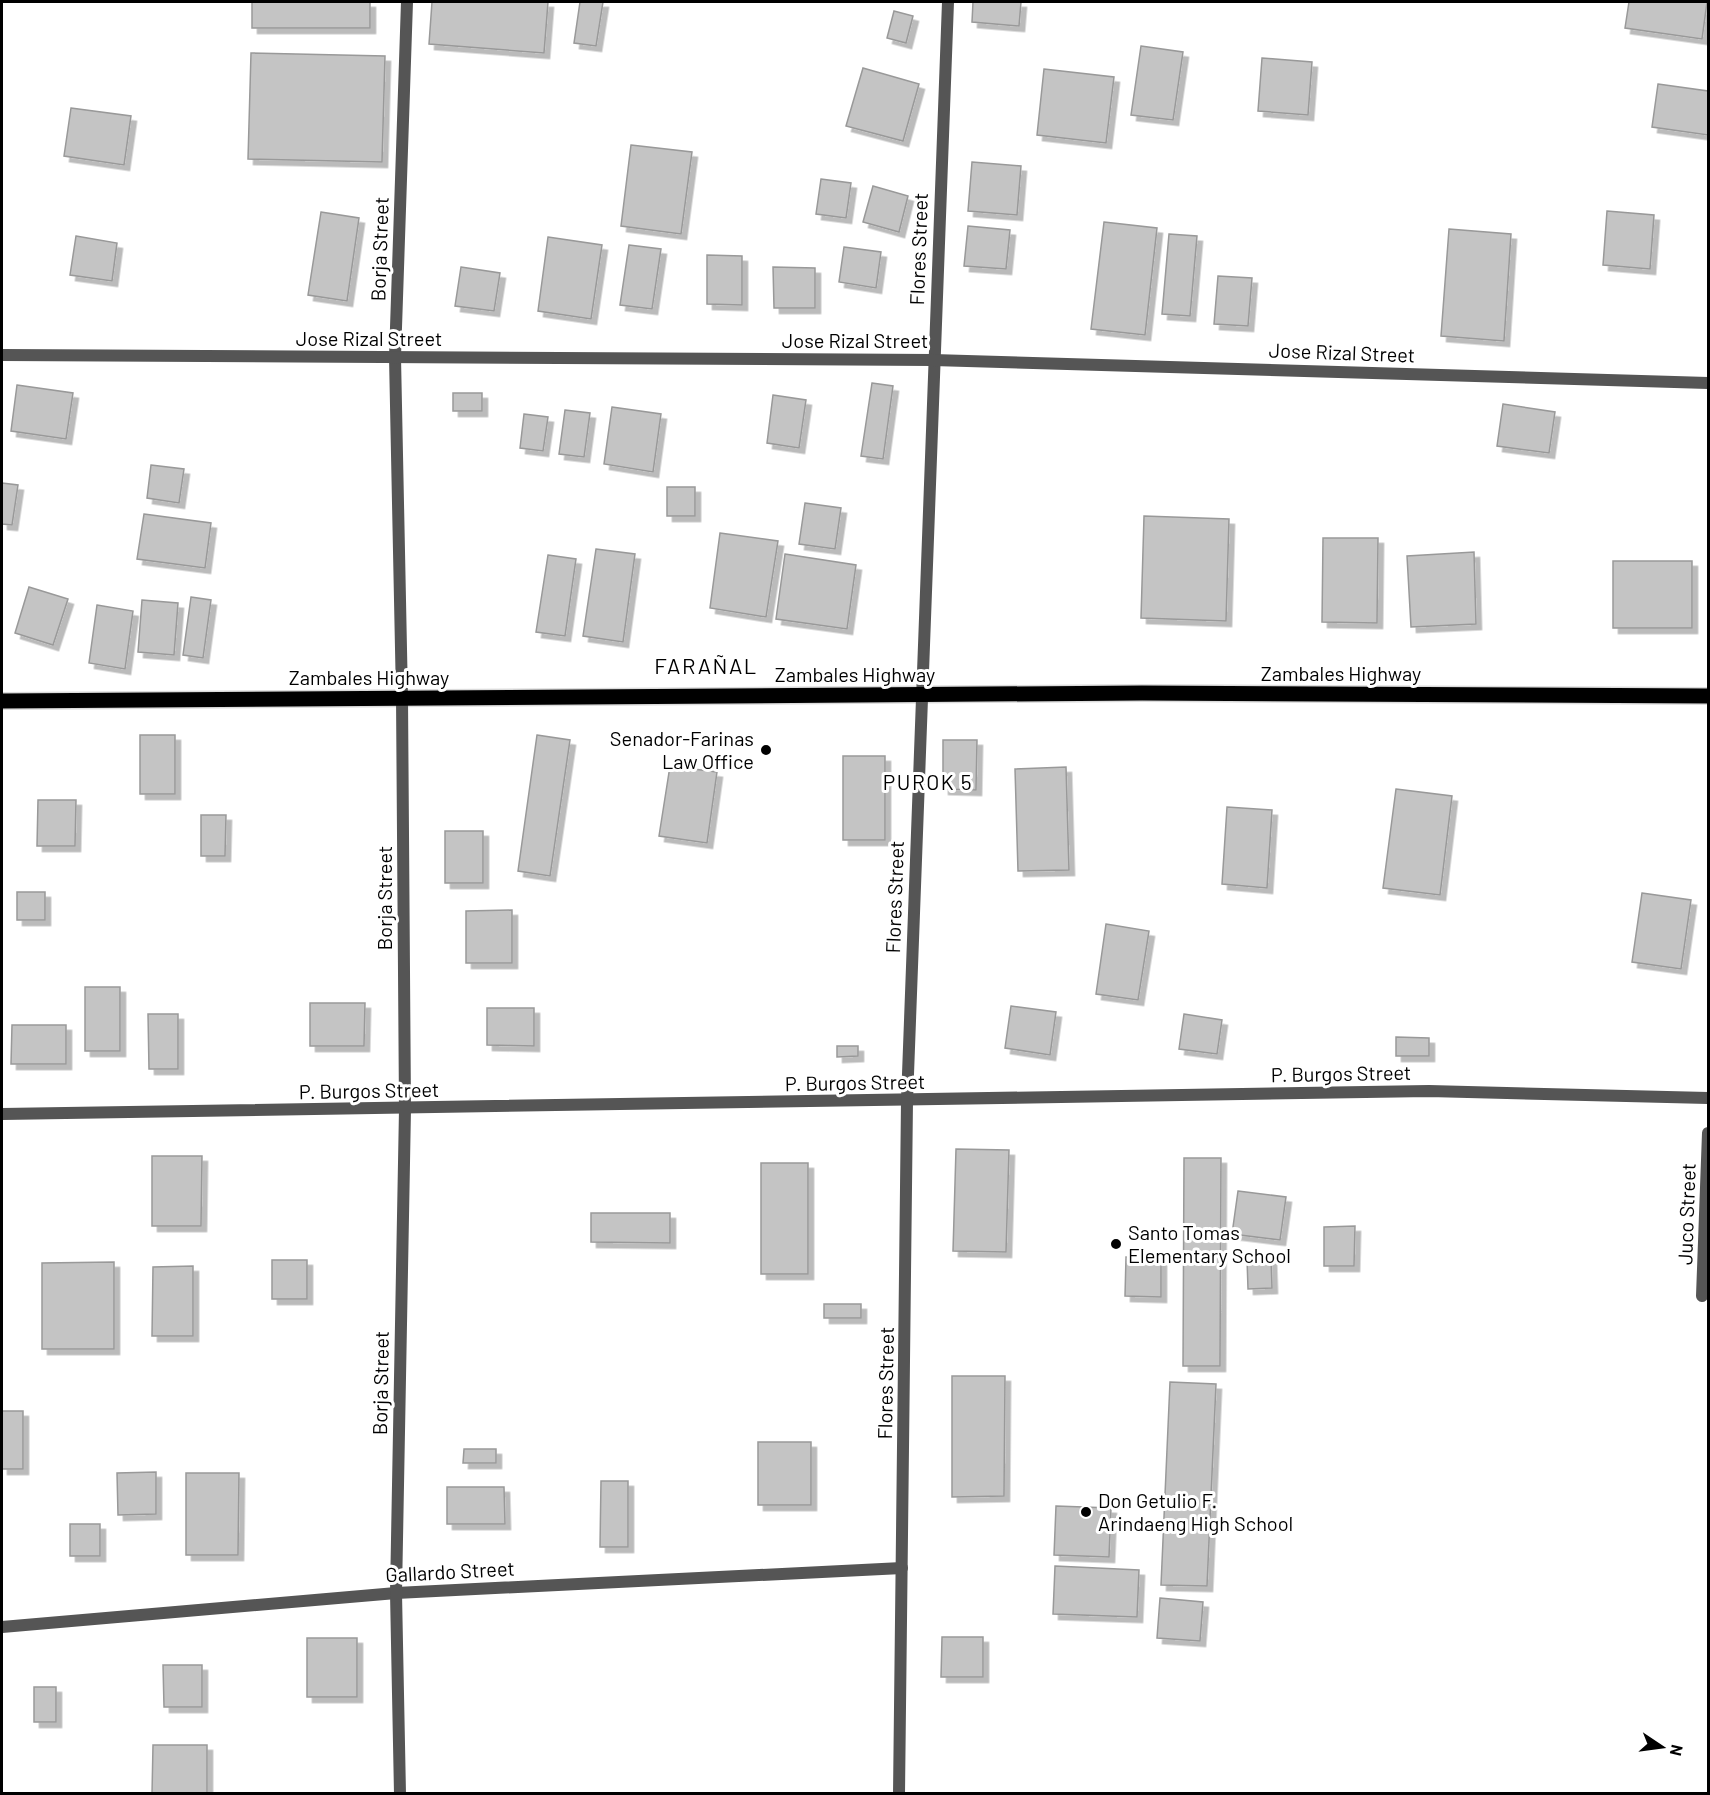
<svg xmlns="http://www.w3.org/2000/svg" width="1710" height="1795" font-family="Barlow,sans-serif">
	<style>
		.building { fill: #c4c4c4; stroke: #999; stroke-width: 1.5; filter: url(#shadow) }
		.lines { fill: none; stroke-linecap: round; stroke-linejoin: round }
		.primary-casing { stroke: #dbdbdb; stroke-width: 18 }
		.minor { stroke: #555; stroke-width: 12 }
		.tertiary { stroke: #555; stroke-width: 12 }
		.primary { stroke: #000; stroke-width: 15 }
		.poi-dot { fill: #000; stroke: #fff; stroke-width: 2 }
		.labels { text-anchor: middle; dominant-baseline: central; stroke-width: 6; stroke-linejoin: round; paint-order: stroke }
		.street-label { font-size: 20px; fill: #000; stroke: #fff }
		.poi-label { font-size: 20px; fill: #000; stroke: #fff; text-anchor: start }
		.neighbourhood-label { font-size: 21px; letter-spacing: 1.5px; fill: #000; stroke: #fff }
		.quarter-label { font-size: 22px; letter-spacing: 1.5px; fill: #000; stroke: #fff }
	</style>
	<defs>
		<filter id="shadow"><feDropShadow dx="5.5" dy="5.5" stdDeviation="0" flood-color="#0004"/></filter>
	</defs>
	<rect width="100%" height="100%" fill="#fff"/>
	<!-- building -->
	<g class="building">
		<rect x="252" y="2" width="118" height="26"/>
		<polygon points="432,2 548,2 544,53 429,44"/>
		<polygon points="580,2 603,2 596,46 574,43"/>
		<polygon points="973,2 1021,2 1019,26 972,22"/>
		<polygon points="1629,2 1707,2 1702,39 1625,28"/>
		<polygon points="894,11 913,16 906,43 887,38"/>
		<polygon points="1141,46 1183,52 1173,120 1131,115"/>
		<polygon points="251,53 385,56 382,162 248,159"/>
		<polygon points="1262,58 1312,62 1308,115 1258,111"/>
		<polygon points="863,68 919,84 903,141 846,126"/>
		<polygon points="1044,69 1114,77 1106,143 1037,135"/>
		<polygon points="1658,84 1708,91 1708,135 1652,127"/>
		<polygon points="71,108 131,116 124,165 64,156"/>
		<polygon points="631,145 692,152 681,234 621,226"/>
		<polygon points="972,162 1021,166 1017,215 968,211"/>
		<polygon points="821,179 851,183 846,218 816,214"/>
		<polygon points="873,186 908,196 899,232 863,222"/>
		<polygon points="1607,211 1654,215 1650,269 1603,265"/>
		<polygon points="321,212 359,218 347,301 308,295"/>
		<polygon points="1104,222 1157,228 1145,335 1091,329"/>
		<polygon points="968,226 1010,230 1006,269 964,266"/>
		<polygon points="1449,229 1511,234 1504,341 1441,336"/>
		<polygon points="1169,234 1197,236 1190,316 1162,314"/>
		<polygon points="76,236 117,243 112,281 70,275"/>
		<polygon points="548,237 602,245 591,319 538,311"/>
		<polygon points="629,245 661,249 652,309 620,305"/>
		<polygon points="844,247 881,252 876,288 839,282"/>
		<polygon points="707,255 742,256 742,305 707,304"/>
		<polygon points="461,267 500,273 494,311 455,306"/>
		<polygon points="773,267 815,268 815,308 774,308"/>
		<polygon points="1218,276 1252,278 1248,326 1214,324"/>
		<polygon points="872,383 893,386 883,459 861,456"/>
		<polygon points="17,385 73,393 66,439 11,431"/>
		<rect x="453" y="393" width="29" height="18"/>
		<polygon points="773,395 806,400 799,448 767,443"/>
		<polygon points="1503,404 1555,412 1549,453 1497,446"/>
		<polygon points="612,407 661,414 653,472 604,464"/>
		<polygon points="565,410 590,413 584,457 559,454"/>
		<polygon points="524,414 548,417 543,451 520,448"/>
		<polygon points="151,465 184,469 179,503 147,498"/>
		<polygon points="2,483 18,485 12,525 2,524"/>
		<rect x="667" y="487" width="28" height="29"/>
		<polygon points="805,503 841,508 835,549 799,544"/>
		<polygon points="144,514 211,523 205,568 137,559"/>
		<polygon points="1144,516 1229,519 1226,621 1141,618"/>
		<polygon points="720,533 778,541 766,617 710,608"/>
		<polygon points="1323,538 1378,538 1377,623 1322,622"/>
		<polygon points="596,549 635,554 623,642 583,636"/>
		<polygon points="1474,552 1476,624 1411,627 1407,556"/>
		<polygon points="785,554 856,565 847,629 776,619"/>
		<polygon points="548,555 576,559 565,636 536,632"/>
		<rect x="1613" y="561" width="79" height="67"/>
		<polygon points="29,587 68,599 53,645 15,633"/>
		<polygon points="191,597 211,600 203,658 183,655"/>
		<polygon points="142,600 178,603 174,655 138,652"/>
		<polygon points="97,605 133,611 125,669 89,663"/>
		<rect x="140" y="735" width="35" height="59"/>
		<polygon points="537,735 570,740 550,876 518,871"/>
		<polygon points="943,740 977,740 976,790 943,789"/>
		<rect x="843" y="756" width="42" height="84"/>
		<polygon points="670,766 717,772 707,843 659,836"/>
		<polygon points="1066,767 1069,870 1018,871 1015,769"/>
		<polygon points="1396,789 1452,796 1440,895 1383,888"/>
		<polygon points="38,800 76,800 75,846 37,846"/>
		<polygon points="1227,807 1272,810 1267,888 1222,884"/>
		<polygon points="201,815 226,815 225,856 201,856"/>
		<rect x="445" y="831" width="38" height="52"/>
		<rect x="17" y="892" width="28" height="28"/>
		<polygon points="1642,893 1691,900 1681,969 1632,962"/>
		<polygon points="512,910 512,963 466,963 466,911"/>
		<polygon points="1106,924 1149,931 1138,1000 1096,994"/>
		<rect x="85" y="987" width="35" height="64"/>
		<polygon points="310,1003 365,1003 364,1046 310,1046"/>
		<polygon points="1011,1006 1056,1012 1050,1055 1005,1048"/>
		<polygon points="487,1008 534,1008 534,1046 487,1045"/>
		<polygon points="148,1014 178,1014 178,1069 149,1069"/>
		<polygon points="1184,1014 1222,1020 1217,1054 1179,1049"/>
		<polygon points="12,1025 66,1025 66,1064 11,1064"/>
		<polygon points="1396,1037 1429,1038 1429,1056 1396,1056"/>
		<polygon points="837,1046 858,1046 858,1056 837,1057"/>
		<polygon points="956,1149 1009,1150 1006,1252 953,1251"/>
		<polygon points="152,1156 202,1156 201,1226 152,1226"/>
		<polygon points="1184,1158 1221,1158 1220,1366 1183,1366"/>
		<rect x="761" y="1163" width="47" height="111"/>
		<polygon points="1238,1191 1286,1197 1280,1240 1232,1234"/>
		<polygon points="591,1213 670,1213 670,1243 591,1242"/>
		<polygon points="1355,1226 1354,1266 1324,1266 1324,1227"/>
		<polygon points="1126,1257 1161,1258 1161,1297 1125,1296"/>
		<polygon points="1271,1258 1272,1288 1248,1289 1247,1259"/>
		<rect x="272" y="1260" width="35" height="39"/>
		<polygon points="114,1262 114,1349 42,1349 42,1263"/>
		<polygon points="193,1266 193,1336 152,1336 153,1267"/>
		<rect x="824" y="1304" width="37" height="14"/>
		<polygon points="952,1376 1005,1376 1004,1496 952,1497"/>
		<polygon points="1170,1382 1216,1384 1207,1586 1161,1585"/>
		<rect x="2" y="1411" width="21" height="58"/>
		<rect x="758" y="1442" width="53" height="63"/>
		<polygon points="464,1449 496,1449 496,1463 463,1463"/>
		<polygon points="156,1472 156,1514 118,1515 117,1473"/>
		<polygon points="186,1473 239,1473 238,1555 186,1555"/>
		<polygon points="601,1481 628,1481 628,1547 600,1547"/>
		<polygon points="447,1487 504,1487 505,1524 447,1524"/>
		<polygon points="1056,1506 1111,1508 1109,1557 1054,1555"/>
		<rect x="70" y="1524" width="30" height="32"/>
		<polygon points="1055,1566 1139,1570 1137,1617 1053,1614"/>
		<polygon points="1160,1598 1203,1602 1200,1641 1157,1638"/>
		<polygon points="942,1637 983,1637 983,1677 941,1677"/>
		<rect x="307" y="1638" width="50" height="59"/>
		<polygon points="163,1665 202,1665 202,1707 164,1707"/>
		<rect x="34" y="1687" width="22" height="35"/>
		<polygon points="153,1745 207,1745 207,1794 152,1794"/>
	</g>
	<g class="lines">
		<defs>
			<polyline id="primary" points="2,701 1142,693 1708,696"/>
		</defs>
		<!-- primary casing -->
		<use href="#primary" class="primary-casing"/>
		<!-- minor -->
		<g class="minor">
			<polyline points="2,1114 1429,1091 1708,1098"/>
			<polyline points="1702,1296 1708,1133"/>
			<polyline points="2,1627 396,1593 902,1568"/>
			<polyline points="400,1794 396,1593 405,1109 402,697 395,357 407,2"/>
			<polyline points="899,1794 907,1101 948,2"/>
		</g>
		<!-- tertiary -->
		<polyline class="tertiary" points="2,355 933,360 1708,383"/>
		<!-- primary -->
		<use href="#primary" class="primary"/>
	</g>
	<!-- markers -->
	<g class="poi-dot">
		<circle cx="766" cy="750" r="6"/>
		<circle cx="1116" cy="1244" r="6"/>
		<circle cx="1086" cy="1512" r="6"/>
	</g>
	<g class="labels">
		<!-- street labels -->
		<g class="street-label">
			<text transform="translate(379 249) rotate(-88)">Borja Street</text>
			<text transform="translate(918 249) rotate(-88)">Flores Street</text>
			<text x="369" y="338">Jose Rizal Street</text>
			<text x="855" y="340">Jose Rizal Street</text>
			<text transform="translate(1342 352) rotate(2)">Jose Rizal Street</text>
			<text x="1341" y="673">Zambales Highway</text>
			<text x="855" y="674">Zambales Highway</text>
			<text x="369" y="677">Zambales Highway</text>
			<text transform="translate(894 897) rotate(-88)">Flores Street</text>
			<text transform="translate(384 898) rotate(-90)">Borja Street</text>
			<text transform="translate(1341 1073) rotate(-1)">P. Burgos Street</text>
			<text transform="translate(855 1082) rotate(-1)">P. Burgos Street</text>
			<text transform="translate(369 1090) rotate(-1)">P. Burgos Street</text>
			<text transform="translate(1686 1214) rotate(-88)">Juco Street</text>
			<text transform="translate(380 1383) rotate(-89)">Borja Street</text>
			<text transform="translate(885 1383) rotate(-89)">Flores Street</text>
			<text transform="translate(450 1571) rotate(-3)">Gallardo Street</text>
		</g>
		<!-- poi labels -->
		<g class="poi-label">
			<text x="754" y="738" text-anchor="end">Senador-Farinas<tspan x="754" dy="23">Law Office</tspan></text>
			<text x="1128" y="1232">Santo Tomas<tspan x="1128" dy="23">Elementary School</tspan></text>
			<text x="1098" y="1500">Don Getulio F.<tspan x="1098" dy="23">Arindaeng High School</tspan></text>
		</g>
		<!-- neighbourhood labels -->
		<g class="neighbourhood-label">
			<text x="928" y="781">PUROK 5</text>
		</g>
		<!-- quarter labels -->
		<g class="quarter-label">
			<text x="706" y="665">FARAÑAL</text>
		</g>
	</g>
	<!-- border -->
	<rect width="1710" height="1795" fill="none" stroke="#000000" stroke-width="6"/>
	<!-- north arrow -->
	<g transform="translate(1662 1747) rotate(103)" stroke="#ffffff" stroke-width="4.5" paint-order="stroke">
	<path d="M0-4.5L10 22L0 15L-10 22Z" fill="#000000"/>
	<text y="-9" font-size="16" font-weight="bold" text-anchor="middle" fill="#000000">N</text>
	</g>
</svg>
